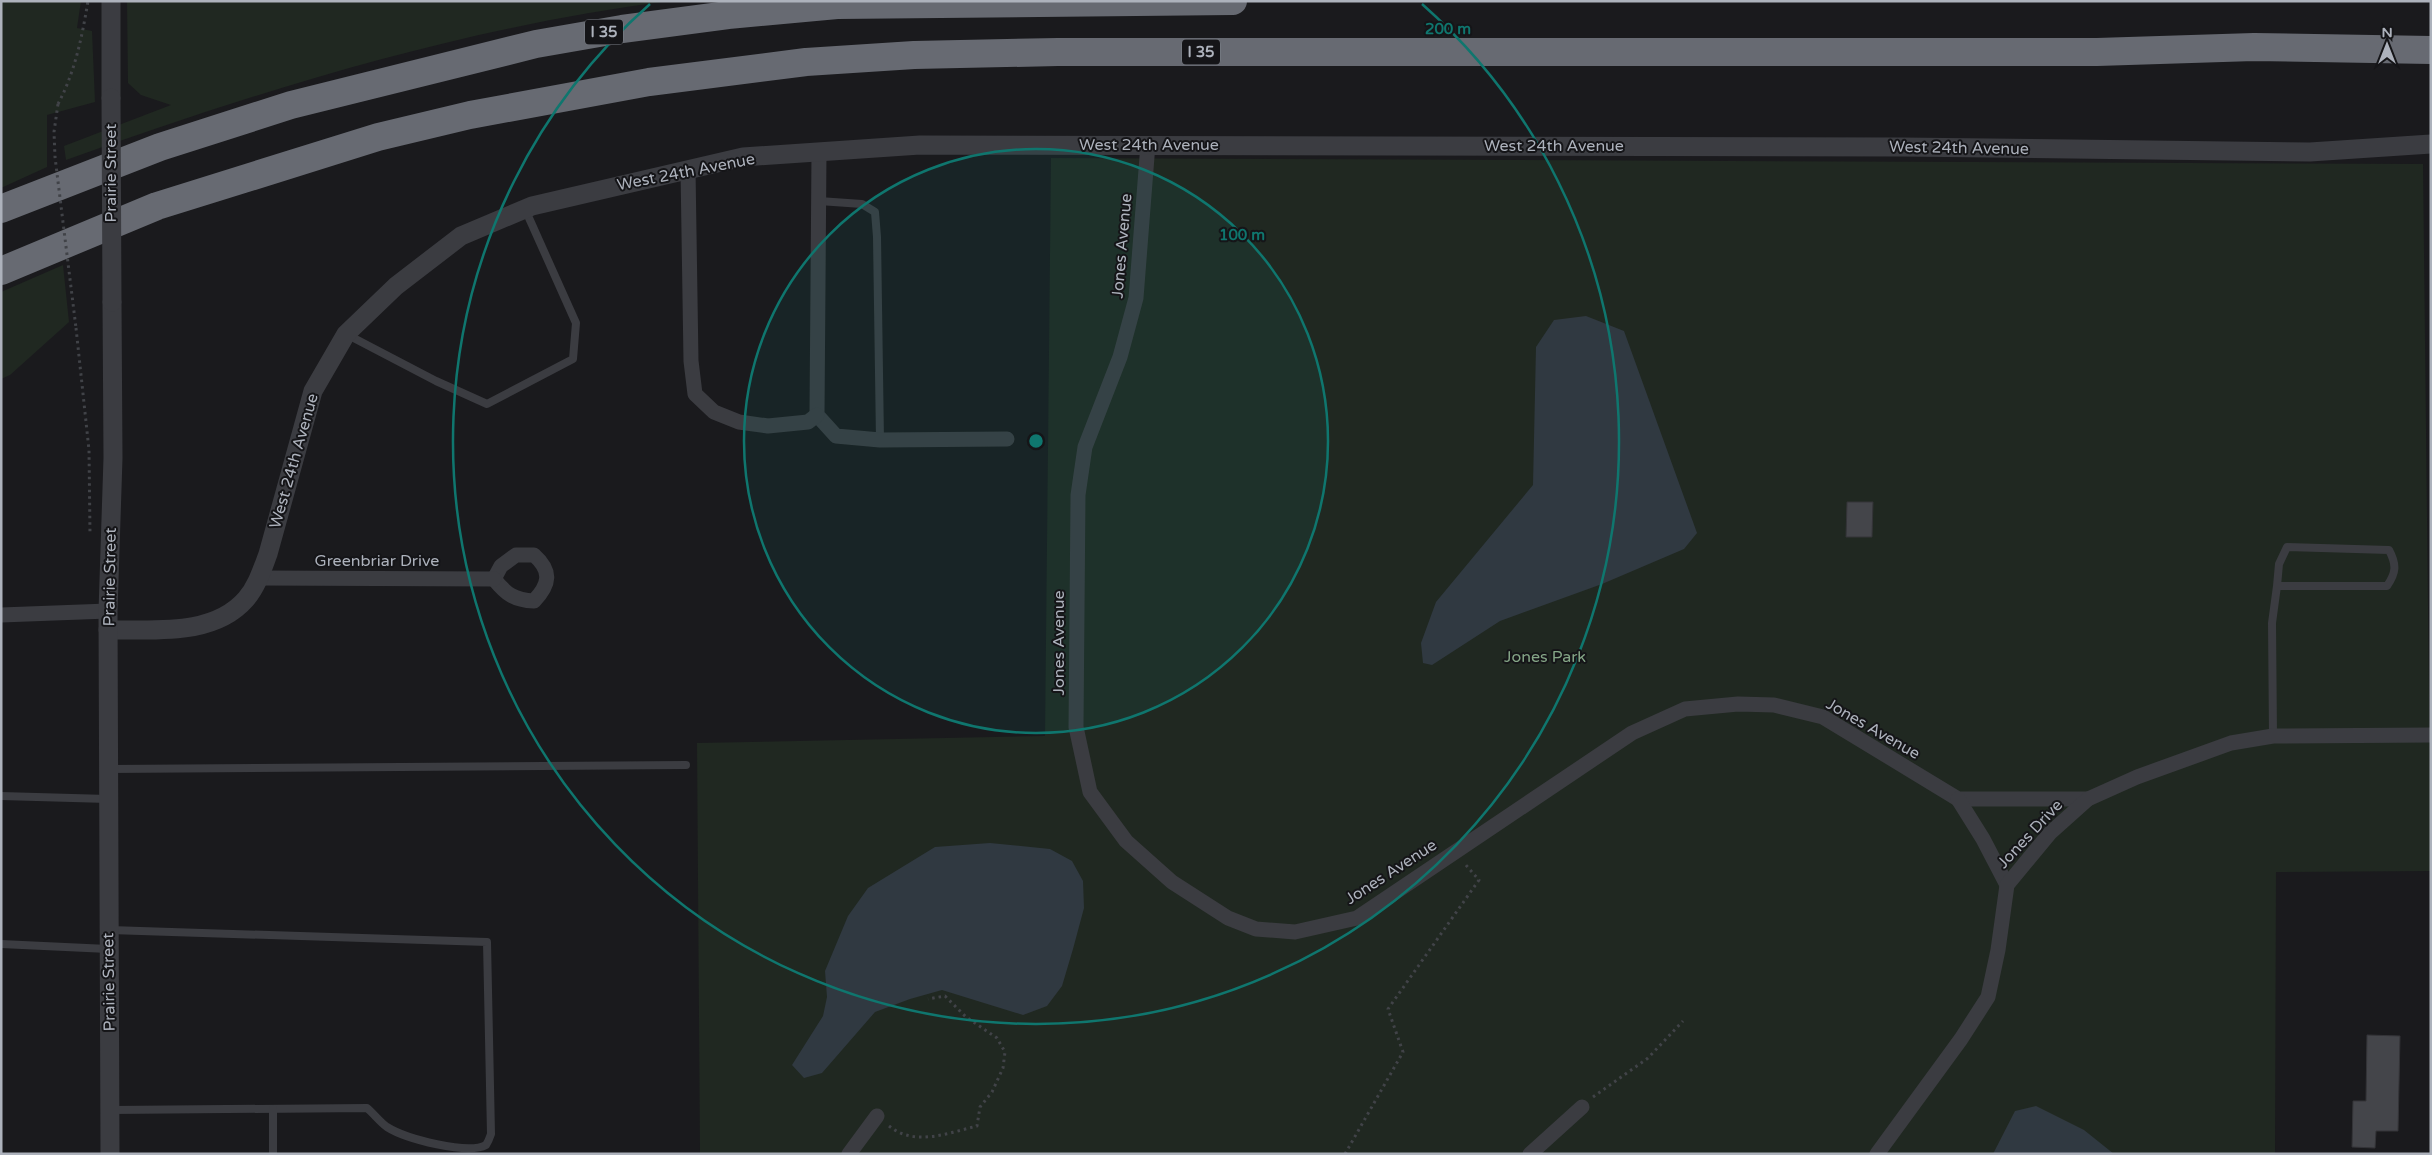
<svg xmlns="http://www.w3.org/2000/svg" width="2432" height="1155" font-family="'Varela Round',sans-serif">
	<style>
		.green { fill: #202821 }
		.water { fill: #303941 }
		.building { fill: #44454a; stroke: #343438 }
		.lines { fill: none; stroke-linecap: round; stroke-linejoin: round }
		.path { stroke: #414348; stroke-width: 3; stroke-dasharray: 2.5 4; stroke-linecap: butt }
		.service { stroke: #3b3c41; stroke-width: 8 }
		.minor { stroke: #3b3c41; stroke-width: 15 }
		.tertiary { stroke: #3b3c41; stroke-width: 19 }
		.motorway { stroke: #676a72; stroke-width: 28 }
		.path-bridge { stroke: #414348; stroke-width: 3; stroke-dasharray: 2.5 4; stroke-linecap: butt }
		.tertiary-bridge { stroke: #3b3c41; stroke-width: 19 }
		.ring { fill: none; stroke: #0f766e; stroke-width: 2.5 }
		.labels { text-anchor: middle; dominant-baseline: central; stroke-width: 4; stroke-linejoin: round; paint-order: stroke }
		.shield { fill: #151518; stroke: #7f838b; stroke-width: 1 }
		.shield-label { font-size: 15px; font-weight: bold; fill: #adb2bc }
		.street-label { font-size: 16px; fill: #adb2bc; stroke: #151518 }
		.park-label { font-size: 16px; fill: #85a687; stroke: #151518 }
		.centre { fill: #0f766e; stroke: #151518; stroke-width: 2.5 }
		.ring-label { font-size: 15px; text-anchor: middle; font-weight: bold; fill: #0f766e; stroke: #151518; stroke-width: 4; stroke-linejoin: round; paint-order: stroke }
	</style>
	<rect width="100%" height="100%" fill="#1a1a1d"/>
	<!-- green -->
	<g class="green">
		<polygon points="1,1 81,1 77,28 92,31 95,102 47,115 47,167 1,188"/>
		<path d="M 127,1 L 668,1 C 461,28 261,90 66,160 L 64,146 L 171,105 L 141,95 L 128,83 Z"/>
		<polygon points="1051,158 2423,164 2431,871 2276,872 2275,1154 700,1154 697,743 1045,736"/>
		<polygon points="63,265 69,322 10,375 1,379 1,292"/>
	</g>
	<!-- water -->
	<g class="water">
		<polygon points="1586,316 1624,331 1697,533 1684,549 1602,584 1500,621 1432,665 1423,663 1421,643 1436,602 1533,485 1536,347 1554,320"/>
		<polygon points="990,843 1050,849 1072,861 1083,881 1084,908 1073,949 1062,986 1047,1006 1023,1015 942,990 910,999 875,1012 822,1073 804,1078 792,1065 823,1016 827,997 825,971 848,916 868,888 935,847"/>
		<polygon points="2036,1106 2084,1130 2114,1154 1993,1154 2015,1111"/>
	</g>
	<!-- building -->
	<g class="building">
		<polygon points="1847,502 1873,502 1872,537 1846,537"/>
		<polygon points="2367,1035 2400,1036 2398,1131 2376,1131 2375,1148 2352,1147 2353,1101 2366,1101"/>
	</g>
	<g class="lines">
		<!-- path -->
		<g class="path">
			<path d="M 58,104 C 75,72 82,37 88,1"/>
			<polyline points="76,328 89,450 90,534"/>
			<polyline points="1593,1097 1648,1058 1683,1021"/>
			<path d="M 889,1126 C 915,1147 948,1133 977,1126 L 980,1107 L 992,1092 L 1003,1068 L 1005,1052 L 997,1038 L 966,1017 L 945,996 L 928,999"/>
			<polyline points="1345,1154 1403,1052 1388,1009 1479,880 1465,864"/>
		</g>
		<!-- service -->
		<g class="service">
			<polyline points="819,201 862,204 875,212 877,237 880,440"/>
			<polyline points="346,334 436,381 487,404 573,359 576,323 525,209"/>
			<path d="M 2273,736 L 2272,623 L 2277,586 L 2387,586 C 2396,573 2397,565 2389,550 L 2287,547 L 2279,564 L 2277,586"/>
			<polyline points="108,769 686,765"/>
			<polyline points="1,796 108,799"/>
			<path d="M 110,930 L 487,942 L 491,1134 C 490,1137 488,1142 486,1145 C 468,1155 406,1139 387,1127 C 380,1122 374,1114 367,1108 L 111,1110"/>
			<polyline points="1,944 108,949"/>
			<polyline points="273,1154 273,1109"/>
		</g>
		<!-- minor -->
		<g class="minor">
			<polyline points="1148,144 1136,298 1120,357 1085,447 1078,495 1076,727 1090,792 1126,841 1172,882 1228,918 1256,929 1295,932 1357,918 1632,733 1685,709 1738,704 1774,705 1823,717 1958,799 2088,799"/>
			<polyline points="819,152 817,415 836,436 880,440 1007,439"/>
			<polyline points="688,169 691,361 695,394 714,412 739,422 768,426 808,422 817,415"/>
			<path d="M 516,555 L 534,555 C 552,571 550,584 534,601 C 514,600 506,594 494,579 L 501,566 Z"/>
			<polyline points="260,578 494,579"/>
			<polyline points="1,615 108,611"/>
			<polyline points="1958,799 1983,839 2007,885"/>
			<polyline points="849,1154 877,1116"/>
			<polyline points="1530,1154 1582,1107"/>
			<polyline points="1877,1154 1961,1039 1988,997 1998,950 2007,885 2050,833 2088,799 2137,777 2231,743 2273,736 2431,735"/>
		</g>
		<!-- tertiary -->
		<g class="tertiary">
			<polyline points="111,1 111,98"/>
			<path d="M 108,630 C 153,629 213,637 246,599 C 257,586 262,570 268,554 L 313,391 L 346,334 L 396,286 L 461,236 L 532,206 L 743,157 L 920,145 L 1902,147 L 2310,152 L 2431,144"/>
			<polyline points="110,1154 108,611 113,458 112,302"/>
		</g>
		<!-- motorway -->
		<g class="motorway">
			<polyline points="1,209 160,147 291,105 536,44 622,29 728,15 837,5 1233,1"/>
			<polyline points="1,271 157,206 378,137 470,115 649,82 806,62 914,55 1058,52 2097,52 2254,47 2431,50"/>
		</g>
		<!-- path-bridge -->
		<polyline class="path-bridge" points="58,104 54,132 55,157 76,328"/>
		<!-- tertiary-bridge -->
		<polyline class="tertiary-bridge" points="111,98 112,302"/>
	</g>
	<!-- distance rings -->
	<circle cx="1036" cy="441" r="292" fill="#0f766e" fill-opacity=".12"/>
	<g class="ring">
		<circle cx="1036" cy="441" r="292"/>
		<path d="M1422 4A583 583 0 1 1 650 4"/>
	</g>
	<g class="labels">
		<!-- shield labels -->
		<g class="shield">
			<rect x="585" y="19.5" width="38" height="25" rx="4"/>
			<rect x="1182" y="39.5" width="38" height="25" rx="4"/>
		</g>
		<g class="shield-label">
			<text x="604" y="32">I 35</text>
			<text x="1201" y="52">I 35</text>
		</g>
		<!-- street labels -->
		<g class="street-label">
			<text x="1149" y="145">West 24th Avenue</text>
			<text x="1554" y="146">West 24th Avenue</text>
			<text transform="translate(1959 148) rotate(1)">West 24th Avenue</text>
			<text transform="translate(686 172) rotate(-11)">West 24th Avenue</text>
			<text transform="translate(111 173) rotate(-90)">Prairie Street</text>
			<text transform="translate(1122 246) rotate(-85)">Jones Avenue</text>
			<text transform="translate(294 461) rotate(-74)">West 24th Avenue</text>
			<text x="377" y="561">Greenbriar Drive</text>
			<text transform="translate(110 577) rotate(-89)">Prairie Street</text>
			<text transform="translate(1059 643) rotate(-90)">Jones Avenue</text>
			<text transform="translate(1873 729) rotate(30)">Jones Avenue</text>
			<text transform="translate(2030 834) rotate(-47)">Jones Drive</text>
			<text transform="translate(1391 872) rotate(-33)">Jones Avenue</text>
			<text transform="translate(109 982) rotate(-91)">Prairie Street</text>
		</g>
		<!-- park labels -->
		<g class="park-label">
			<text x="1545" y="657">Jones Park</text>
		</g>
	</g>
	<circle cx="1036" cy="441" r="8" class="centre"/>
	<g class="ring-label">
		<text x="1448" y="34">200 m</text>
		<text x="1242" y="240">100 m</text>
	</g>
	<!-- border -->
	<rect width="2432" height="1155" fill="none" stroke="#adb2bc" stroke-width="5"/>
	<!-- north arrow -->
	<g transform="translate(2387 45)" stroke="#151518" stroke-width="4" paint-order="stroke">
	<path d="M0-4L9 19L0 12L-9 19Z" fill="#adb2bc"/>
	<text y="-8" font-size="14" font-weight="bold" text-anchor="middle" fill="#adb2bc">N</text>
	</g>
</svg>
